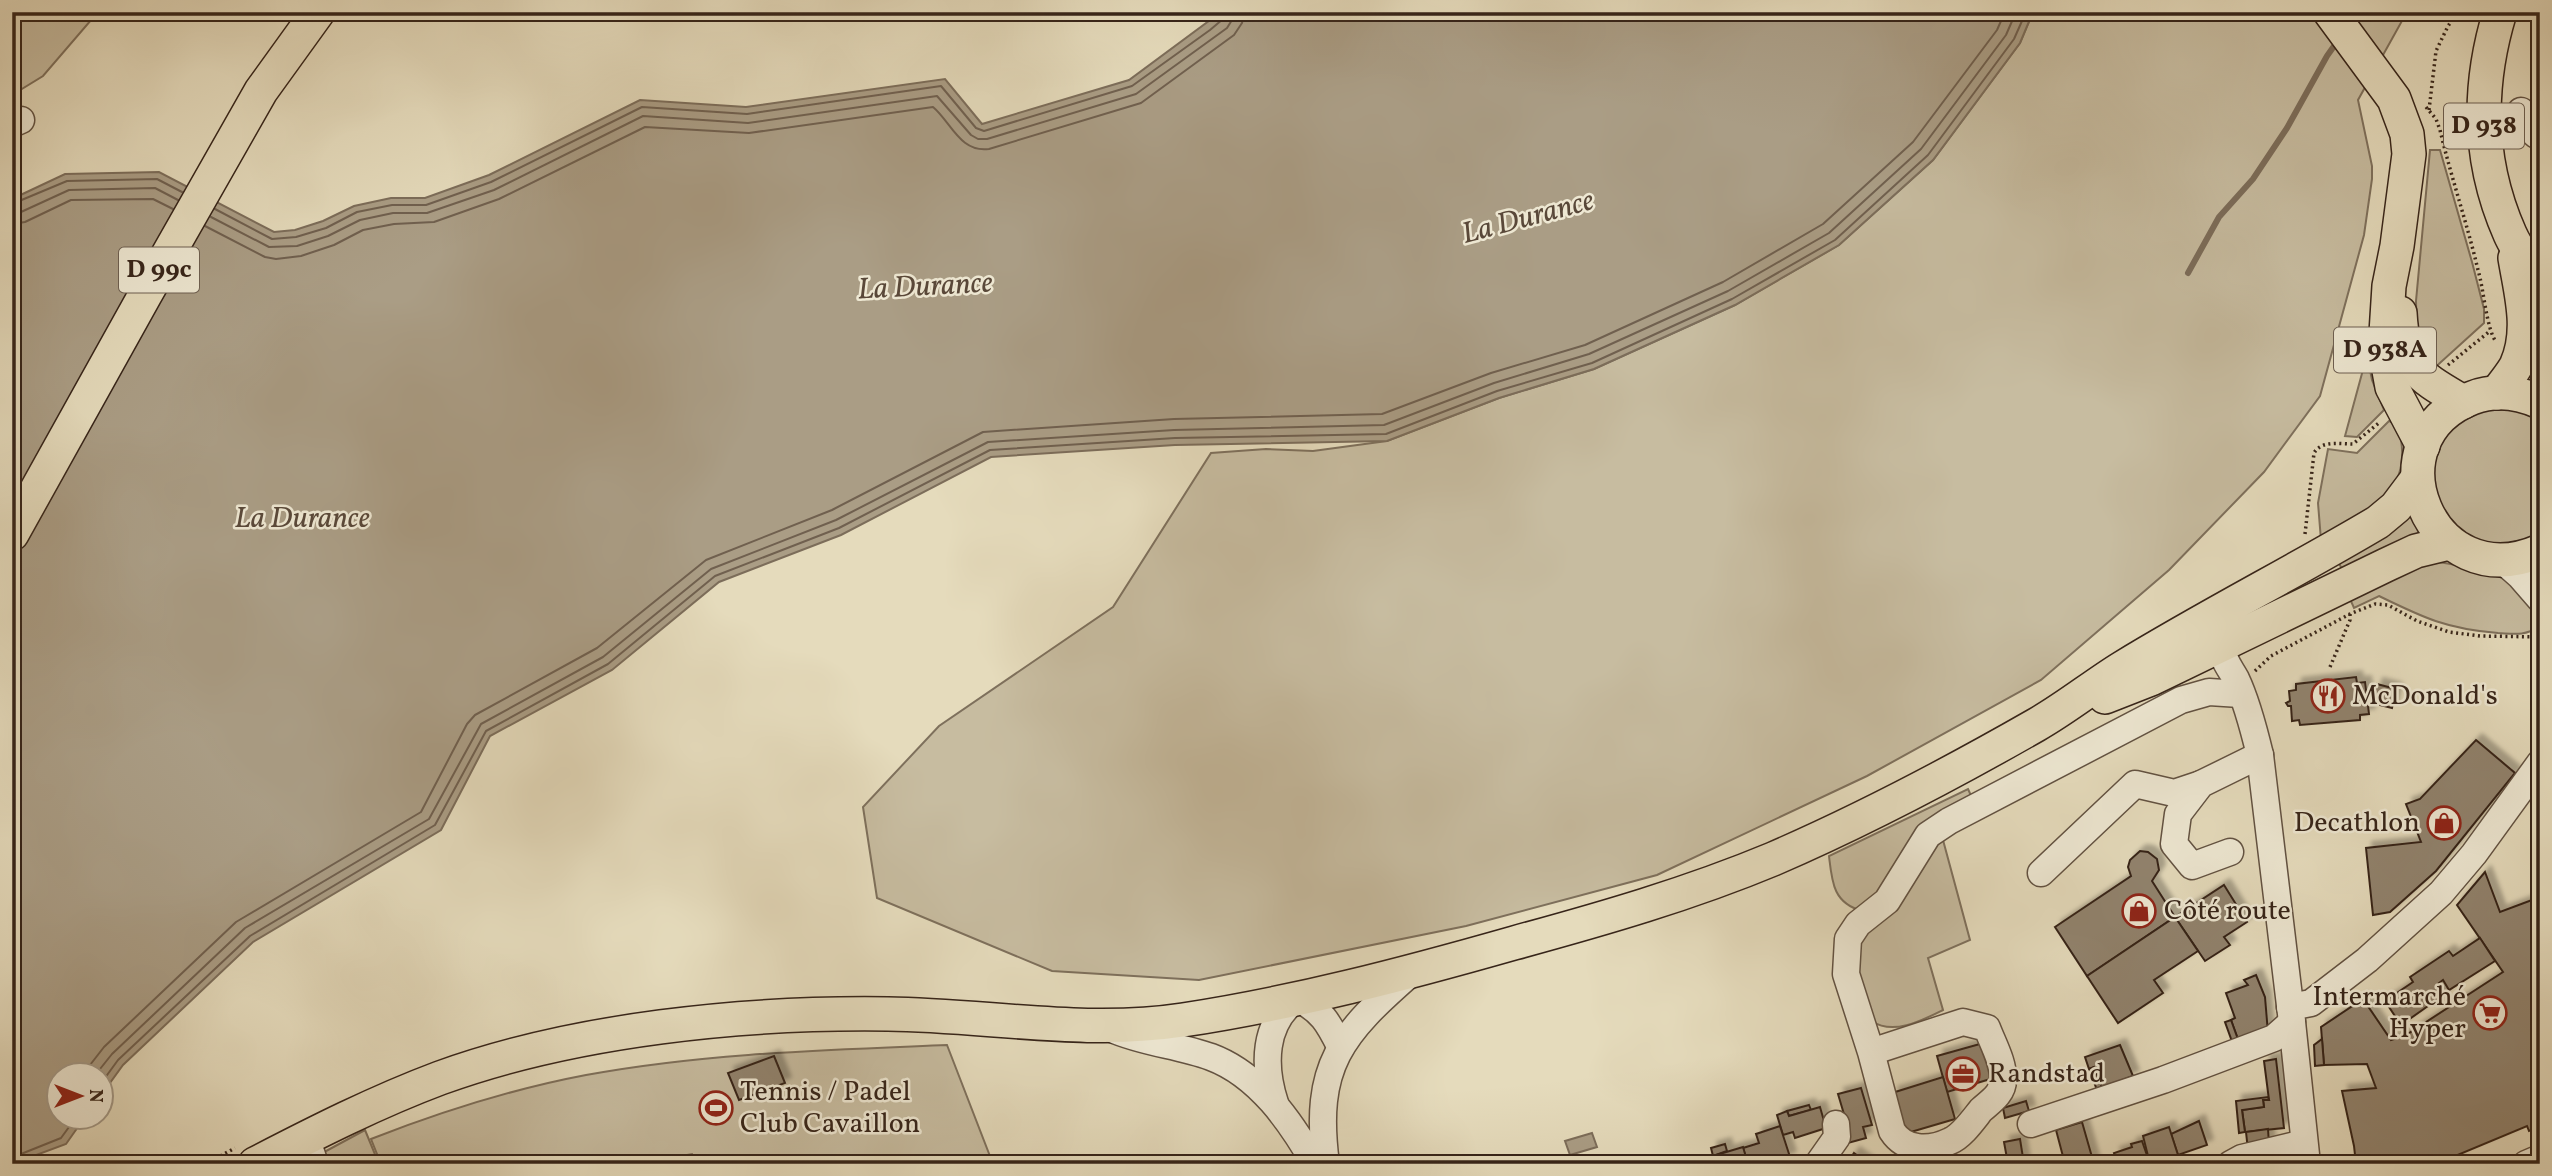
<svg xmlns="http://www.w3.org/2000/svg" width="2552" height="1176" font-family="Vollkorn,serif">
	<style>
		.green { fill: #c7bca0; stroke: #7e705c; stroke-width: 2 }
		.water { fill: #aa9d85; stroke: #7c6d5a; stroke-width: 2 }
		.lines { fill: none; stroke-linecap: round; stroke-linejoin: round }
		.shore { stroke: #70604f; stroke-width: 2 }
		.stream { stroke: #7c6d5a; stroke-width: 6 }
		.building { fill: #91836e; stroke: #362419; stroke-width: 2; filter: url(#shadow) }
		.minor-casing { stroke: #625242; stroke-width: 29 }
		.major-casing { stroke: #362419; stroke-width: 36 }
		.path { stroke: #362419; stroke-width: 3.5; stroke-dasharray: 2 3.5; stroke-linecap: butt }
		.minor { stroke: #eee8d3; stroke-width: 26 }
		.major { stroke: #e5dbbc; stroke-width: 33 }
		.labels { text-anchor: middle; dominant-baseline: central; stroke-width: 5; stroke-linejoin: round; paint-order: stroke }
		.shield { fill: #eee8d3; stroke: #6d5f51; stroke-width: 2 }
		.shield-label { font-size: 26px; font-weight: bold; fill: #362419 }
		.poi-label { font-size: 28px; fill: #362419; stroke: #eee8d3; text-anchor: start }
		.water-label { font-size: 30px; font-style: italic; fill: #594839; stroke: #eee8d3 }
	</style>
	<defs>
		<filter id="shadow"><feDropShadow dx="6" dy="-6" stdDeviation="2" flood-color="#0004"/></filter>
	</defs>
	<rect width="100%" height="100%" fill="#e5dbbc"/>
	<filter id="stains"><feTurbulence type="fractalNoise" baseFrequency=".00286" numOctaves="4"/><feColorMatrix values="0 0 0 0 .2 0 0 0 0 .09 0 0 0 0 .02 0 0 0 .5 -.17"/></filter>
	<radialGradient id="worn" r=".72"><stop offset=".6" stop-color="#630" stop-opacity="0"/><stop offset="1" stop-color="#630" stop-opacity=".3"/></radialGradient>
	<!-- green -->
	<g class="green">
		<polygon points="12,12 98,12 43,76 12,95"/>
		<polygon points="2033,12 2409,12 2403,19 2358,100 2372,166 2372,179 2364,235 2320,396 2264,472 2169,570 2041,680 1867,776 1657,875 1466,926 1199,980 1052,971 877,898 863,807 939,726 1113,607 1211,453 1266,449 1313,451 1387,441 1499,398 1594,369 1735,305 1839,245 1933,160 2020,43"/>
		<polygon points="2430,150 2440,150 2472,262 2484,309 2484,323 2430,372 2417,349 2416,301"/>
		<polygon points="2367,355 2372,380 2384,410 2357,437 2345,436"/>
		<polygon points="2503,405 2540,417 2540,535 2534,538 2493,546 2457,532 2448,523 2431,483 2436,447 2459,419"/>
		<path d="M 2389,421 L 2398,426 C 2417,493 2369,512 2321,540 L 2318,503 L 2328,449 L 2357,453 Z"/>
		<polygon points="2408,506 2414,523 2421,532 2343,571 2335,556"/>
		<path d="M 2429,561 C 2449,563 2487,570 2504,579 C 2521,587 2536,610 2540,627 C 2523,636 2516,634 2498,633 C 2447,629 2424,618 2379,596 L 2354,608 L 2350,599 Z"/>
		<path d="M 1968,789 L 1973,800 L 1911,852 L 1862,911 C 1833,903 1832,882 1829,856 Z"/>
		<path d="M 1943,840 L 1970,940 L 1928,958 L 1943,1010 C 1923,1020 1893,1036 1872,1021 C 1867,1004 1855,981 1853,964 C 1850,933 1919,858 1943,840 Z"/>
		<path d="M 947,1045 L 993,1164 L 696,1164 L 692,1154 L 634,1164 L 381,1164 L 371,1139 C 440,1112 512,1089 586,1075 C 705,1053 827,1050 947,1045 Z"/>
		<polygon points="365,1130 379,1164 302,1164"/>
	</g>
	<!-- water -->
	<g class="water">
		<polygon points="1221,12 2033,12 2020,43 1933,160 1839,245 1735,305 1594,369 1499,398 1387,441 1175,445 991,457 841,535 719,582 612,670 490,736 441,830 253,942 123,1065 102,1094 102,1074 60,1074 60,1116 85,1117 66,1144 12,1164 12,199 65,174 159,172 274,232 295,230 323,221 354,206 391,198 425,198 489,175 640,100 746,107 945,79 982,124 1129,80"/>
		<polygon points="1592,1133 1597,1147 1570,1155 1565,1141"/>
	</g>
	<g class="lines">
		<!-- shore -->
		<g class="shore">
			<polyline points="12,204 67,181 157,179 182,192"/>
			<polyline points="215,209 272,239 296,237 326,228 357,212 392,205 426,205 491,182 642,107 747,114 941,86 976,128 984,131 1132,86 1210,30 1223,19 1224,12"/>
			<polyline points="12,213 21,212 69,190 155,188 178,200"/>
			<polyline points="211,217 269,247 297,246 328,236 360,220 393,213 427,213 494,190 643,116 748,123 937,96 971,135 978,139 987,139 1136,94 1227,28 1232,20 1233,12"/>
			<polyline points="12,224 25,222 71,200 153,199 173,209"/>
			<path d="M 205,226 L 265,257 L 276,259 L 301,256 L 334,245 L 363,230 L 394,224 L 434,222 L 499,199 L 645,127 L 749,133 L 933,107 C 951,122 960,153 989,149 L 1141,103 L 1234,35 L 1242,23 L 1244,12"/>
			<polyline points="83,1074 104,1047 236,922 421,812 467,724 475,715 597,648 706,560 832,510 983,432 1174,419 1382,414 1491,373 1585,345 1723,282 1823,224 1913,142 1997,30 2005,12"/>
			<polyline points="96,1074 112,1054 245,928 429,819 481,724 603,657 711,569 836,520 988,442 1174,430 1384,425 1494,383 1589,354 1728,291 1829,233 1921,149 2006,35 2016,12"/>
			<polyline points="102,1082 118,1060 250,936 435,825 486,731 608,664 715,576 839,528 990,450 1175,438 1386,434 1497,391 1592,363 1732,299 1835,240 1928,155 2014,39 2026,12"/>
			<polyline points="17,1164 21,1154 61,1138 77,1116"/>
		</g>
		<!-- stream -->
		<polyline class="stream" points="2188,273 2219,217 2253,179 2287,128 2327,56 2339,39"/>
	</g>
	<!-- building -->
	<g class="building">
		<polygon points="2356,677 2357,683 2365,682 2369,714 2360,715 2360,720 2300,725 2299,720 2292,721 2291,706 2288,706 2286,703 2290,701 2289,691 2296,690 2296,684"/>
		<polygon points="2377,684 2396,689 2392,708 2372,703"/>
		<polygon points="2476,740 2515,773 2436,871 2390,912 2373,915 2366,848 2421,842 2406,804 2420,799"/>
		<polygon points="2140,851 2148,852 2157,859 2159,870 2152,881 2175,917 2087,976 2055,927 2131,876 2128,867 2130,860"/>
		<polygon points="2485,872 2500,912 2540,897 2540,1123 2533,1125 2534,1129 2529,1131 2527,1126 2455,1156 2458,1163 2455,1164 2356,1164 2354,1146 2342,1091 2376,1088 2367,1064 2324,1065 2321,1027 2363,999 2391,1040 2406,1035 2503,972 2457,905"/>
		<polygon points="2224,885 2247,922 2224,937 2230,945 2205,961 2175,917"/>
		<polygon points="2175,917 2198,951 2154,980 2163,993 2118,1023 2087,976"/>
		<polygon points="2480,938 2495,961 2449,990 2443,980 2439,983 2445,994 2401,1025 2385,1001 2413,982 2410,977 2449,951 2453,956"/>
		<polygon points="2256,975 2265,997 2268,1033 2240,1045 2231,1020 2235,1018 2226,993 2248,985 2244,980"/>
		<polygon points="2231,1020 2240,1045 2234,1047 2225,1022"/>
		<polygon points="2322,1039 2324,1065 2315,1066 2314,1045"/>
		<polygon points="1987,1042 1997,1077 1947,1092 1937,1056"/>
		<polygon points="2120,1045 2133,1076 2102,1088 2094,1067 2089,1069 2085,1057"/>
		<polygon points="774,1056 785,1083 739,1100 728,1073"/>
		<polygon points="2276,1059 2284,1128 2245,1132 2242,1110 2264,1107 2263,1100 2269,1100 2264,1061"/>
		<polygon points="2094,1067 2102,1088 2097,1090 2089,1069"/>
		<polygon points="1943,1077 1955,1119 1904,1134 1892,1093"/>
		<polygon points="1861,1088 1872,1125 1863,1127 1866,1138 1848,1143 1849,1131 1838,1094"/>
		<polygon points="2268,1097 2269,1100 2263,1100 2264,1107 2242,1110 2245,1132 2239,1133 2236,1101"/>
		<polygon points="2026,1101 2029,1111 2005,1118 2003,1108"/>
		<polygon points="1809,1105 1811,1110 1789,1116 1787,1111"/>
		<polygon points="1820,1107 1826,1128 1795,1138 1793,1132 1783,1135 1777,1115 1787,1111 1789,1116"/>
		<polygon points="2199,1121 2207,1145 2178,1155 2171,1134"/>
		<polygon points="2082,1122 2094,1164 2065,1164 2056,1130"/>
		<polygon points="1780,1126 1790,1157 1774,1164 1748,1164 1743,1148 1759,1143 1756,1134"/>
		<polygon points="2169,1127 2178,1155 2150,1164 2143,1136"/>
		<polygon points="2268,1129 2269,1144 2248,1150 2246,1132"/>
		<polygon points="2020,1139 2024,1164 2008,1164 2004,1142"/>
		<polygon points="2142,1141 2150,1164 2118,1164 2114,1153 2132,1147 2131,1144"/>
		<polygon points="1725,1144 1727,1151 1713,1156 1711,1148"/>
		<polygon points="1743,1147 1748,1164 1716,1164 1713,1156"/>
		<polygon points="1854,1153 1869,1164 1847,1164"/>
	</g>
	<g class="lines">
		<defs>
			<g id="minor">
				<polyline points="2521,111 2535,134 2540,137"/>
				<polyline points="12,124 21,120"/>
				<polyline points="2502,560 2520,576 2540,599"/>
				<path d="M 2228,628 C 2224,634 2221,641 2222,649 C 2224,662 2230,668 2236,679 C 2247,702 2254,730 2260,755 L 2292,1022 L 2307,1164"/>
				<polyline points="2230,852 2192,866 2174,844 2178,814 2201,784 2260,755"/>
				<polyline points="2041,873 2135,784 2174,793 2201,784"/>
				<polyline points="2290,1007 2311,1003 2367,960 2441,893 2474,854 2540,763"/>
				<path d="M 1112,1029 C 1144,1043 1178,1045 1211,1057 C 1259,1075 1291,1122 1315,1164"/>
				<path d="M 1871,1052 L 1963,1022 L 1987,1028 C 1993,1044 2004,1063 2003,1080 C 2003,1094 1990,1102 1981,1110 C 1973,1120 1962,1136 1950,1141 C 1929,1151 1905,1151 1892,1131 L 1871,1052 L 1846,974 L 1848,939 L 1858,924 L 1887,901 L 1928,835 L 1949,821 L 2181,700 L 2209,692 L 2240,694"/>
				<path d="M 1275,1103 C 1263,1066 1263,1023 1297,998 C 1322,1011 1328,1022 1340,1046"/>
				<polyline points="2031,1124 2163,1080 2274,1038 2292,1022"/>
				<polyline points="306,1137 315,1164"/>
				<path d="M 1326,1164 C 1313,1065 1341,1034 1412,972"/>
				<polyline points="1818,1164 1837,1137 1836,1124"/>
				<polyline points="2231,1164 2242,1158 2304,1143"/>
				<polyline points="2526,1164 2540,1158"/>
			</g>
			<g id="major">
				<polyline points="2330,12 2394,99 2407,134 2409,154 2397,246 2389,286 2385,349 2392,387 2423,446"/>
				<path d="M 2500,12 C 2477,87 2478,162 2510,234 C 2518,252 2531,268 2540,286"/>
				<path d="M 2400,313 C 2403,369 2419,376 2463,402"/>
				<path d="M 2497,393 C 2503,384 2511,375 2516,366 C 2532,331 2521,294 2515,258"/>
				<path d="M 2540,402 C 2518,392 2495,389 2472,398 C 2366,439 2430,599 2540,551"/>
				<polyline points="12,534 145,295 261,91 318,12"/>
				<polyline points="2105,697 2151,679 2386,565 2416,551 2449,543"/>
				<path d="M 255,1164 C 315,1133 376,1102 440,1078 C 575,1029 745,1012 888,1014 C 986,1015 1085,1035 1183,1020 C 1295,1003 1405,974 1514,943 C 1602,919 1689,894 1773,859 C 1863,820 1952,773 2036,725 C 2066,708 2093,686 2122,668 C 2205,617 2294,572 2378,522 L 2396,507 L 2417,479"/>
			</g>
		</defs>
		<!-- minor casing -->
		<use href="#minor" class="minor-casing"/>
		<!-- major casing -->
		<use href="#major" class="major-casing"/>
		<!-- path -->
		<g class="path">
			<path d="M 2426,107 L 2436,119 L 2440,130 C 2451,177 2467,223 2478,270 C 2484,290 2486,327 2496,342"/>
			<polyline points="2429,110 2436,51 2448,26 2458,12"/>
			<polyline points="2448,365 2490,331"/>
			<path d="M 2305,534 L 2314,453 C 2322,440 2339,444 2353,444 L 2380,422"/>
			<polyline points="2330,667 2350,620 2350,614"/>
			<polyline points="2255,671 2271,656 2350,614 2375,604 2388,605 2417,621 2449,632 2480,636 2540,637"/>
			<polyline points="206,1164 235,1148"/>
		</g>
		<!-- minor -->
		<use href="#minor" class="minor"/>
		<!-- major -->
		<use href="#major" class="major"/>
	</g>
	<!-- icons -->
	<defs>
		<symbol id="restaurant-ring" viewBox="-11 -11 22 22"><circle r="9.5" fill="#eee8d3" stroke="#8f2418" stroke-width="1.5"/><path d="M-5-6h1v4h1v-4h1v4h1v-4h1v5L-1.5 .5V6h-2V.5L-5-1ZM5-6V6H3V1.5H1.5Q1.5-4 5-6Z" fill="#8f2418"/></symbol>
		<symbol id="shop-ring" viewBox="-11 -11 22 22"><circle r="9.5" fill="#eee8d3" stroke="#8f2418" stroke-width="1.5"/><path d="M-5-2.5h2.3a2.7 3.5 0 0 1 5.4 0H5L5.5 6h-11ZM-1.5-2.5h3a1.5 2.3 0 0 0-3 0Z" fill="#8f2418"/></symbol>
		<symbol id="supermarket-ring" viewBox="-11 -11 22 22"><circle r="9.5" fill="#eee8d3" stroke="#8f2418" stroke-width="1.5"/><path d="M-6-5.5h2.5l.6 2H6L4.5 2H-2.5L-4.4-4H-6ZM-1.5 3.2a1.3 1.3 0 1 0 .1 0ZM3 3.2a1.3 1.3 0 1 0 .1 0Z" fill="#8f2418"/></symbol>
		<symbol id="office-ring" viewBox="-11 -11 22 22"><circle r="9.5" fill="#eee8d3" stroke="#8f2418" stroke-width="1.5"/><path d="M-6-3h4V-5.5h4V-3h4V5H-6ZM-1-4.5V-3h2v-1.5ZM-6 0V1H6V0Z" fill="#8f2418"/></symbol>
		<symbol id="stadium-ring" viewBox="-11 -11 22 22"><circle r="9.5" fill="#eee8d3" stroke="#8f2418" stroke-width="1.5"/><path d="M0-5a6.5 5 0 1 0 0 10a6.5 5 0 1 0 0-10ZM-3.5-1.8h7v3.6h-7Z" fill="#8f2418"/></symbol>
	</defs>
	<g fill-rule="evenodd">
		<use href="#restaurant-ring" x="2309" y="677" width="38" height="38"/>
		<use href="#shop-ring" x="2425" y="804" width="38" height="38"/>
		<use href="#shop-ring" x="2120" y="892" width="38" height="38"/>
		<use href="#supermarket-ring" x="2471" y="994" width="38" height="38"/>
		<use href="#office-ring" x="1944" y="1055" width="38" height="38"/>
		<use href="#stadium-ring" x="697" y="1089" width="38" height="38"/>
	</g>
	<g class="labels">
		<!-- shield labels -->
		<g class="shield">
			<rect x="2444" y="103.5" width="80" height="45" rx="5"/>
			<rect x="119" y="247.5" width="80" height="45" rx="5"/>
			<rect x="2334" y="327.5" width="102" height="45" rx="5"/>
		</g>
		<g class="shield-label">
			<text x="2484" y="126">D 938</text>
			<text x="159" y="270">D 99c</text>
			<text x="2385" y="350">D 938A</text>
		</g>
		<!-- poi labels -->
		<g class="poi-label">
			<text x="2352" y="696">McDonald's</text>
			<text x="2420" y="823" text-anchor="end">Decathlon</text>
			<text x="2164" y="911">Côté route</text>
			<text x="2466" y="997" text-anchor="end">Intermarché<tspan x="2466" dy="32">Hyper</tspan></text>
			<text x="1988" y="1074">Randstad</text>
			<text x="740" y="1092">Tennis / Padel<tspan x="740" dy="32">Club Cavaillon</tspan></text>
		</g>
		<!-- water labels -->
		<g class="water-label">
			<text transform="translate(1528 218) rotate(-15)">La Durance</text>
			<text transform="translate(925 287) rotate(-3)">La Durance</text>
			<text x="302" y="519">La Durance</text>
		</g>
	</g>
	<!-- margin -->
	<rect width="2552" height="1176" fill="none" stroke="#e5dbbc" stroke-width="42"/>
	<rect x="14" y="14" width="2524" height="1148" fill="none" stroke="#362419" stroke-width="3.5"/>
	<rect x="21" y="21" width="2510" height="1134" fill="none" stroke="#362419" stroke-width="2"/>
	<!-- north arrow -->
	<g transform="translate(80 1096) rotate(90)"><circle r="33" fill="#eee8d3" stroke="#a49a89" stroke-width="2"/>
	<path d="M0-5L12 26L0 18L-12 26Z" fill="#8f2418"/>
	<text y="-10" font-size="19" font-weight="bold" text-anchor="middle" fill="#362419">N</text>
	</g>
	<rect width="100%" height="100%" filter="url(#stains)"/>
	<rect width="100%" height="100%" fill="url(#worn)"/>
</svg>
